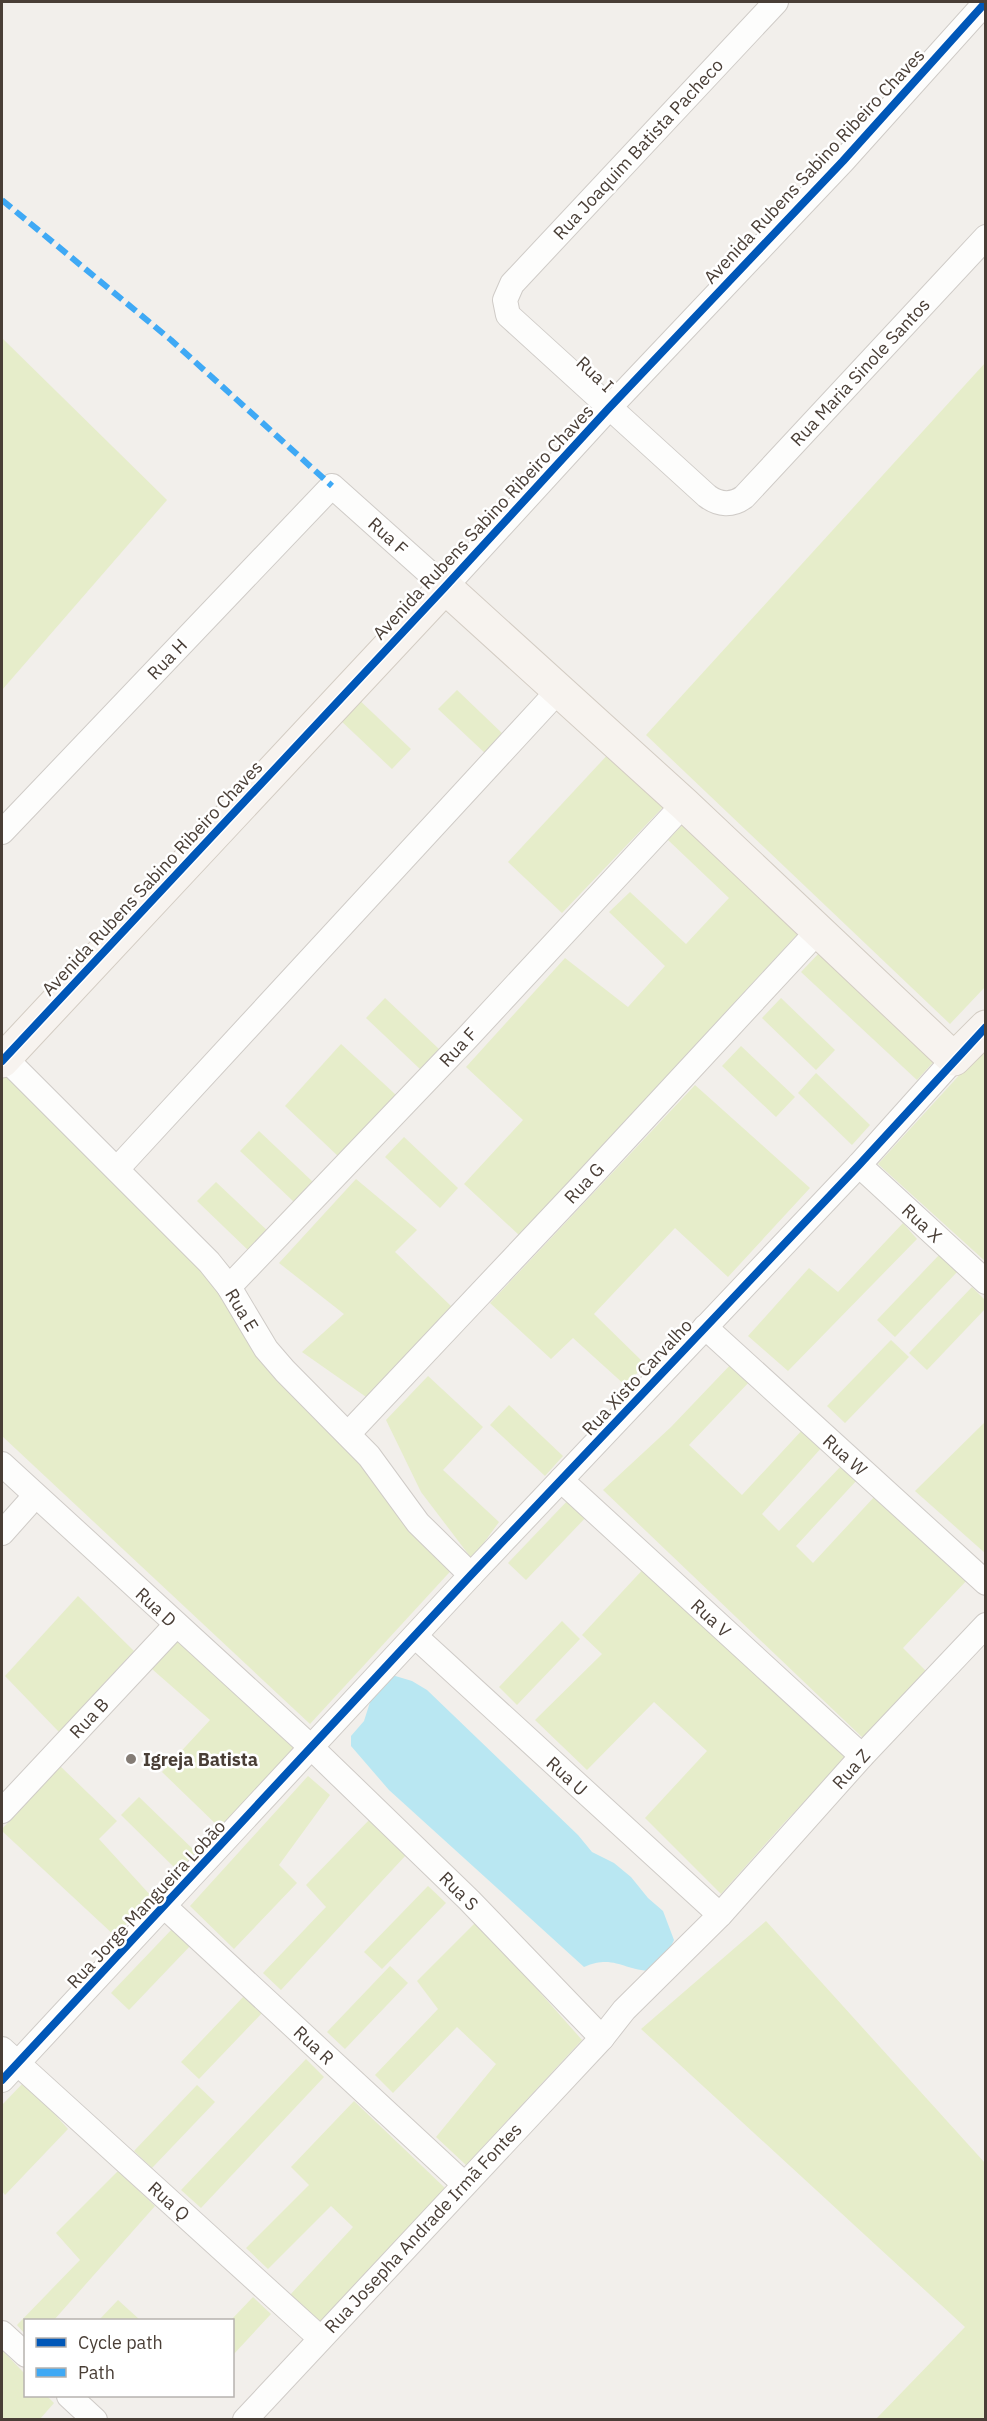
<svg xmlns="http://www.w3.org/2000/svg" width="987" height="2421" font-family="'IBM Plex Sans',sans-serif">
	<style>
		.green { fill: #e6edca }
		.water { fill: #b9e7f2 }
		.lines { fill: none; stroke-linecap: round; stroke-linejoin: round }
		.street-casing { stroke: #cfcbc7; stroke-width: 26 }
		.secondary-casing { stroke: #d3ccc3; stroke-width: 35 }
		.street { stroke: #fdfdfc; stroke-width: 24 }
		.secondary { stroke: #f7f3ef; stroke-width: 33 }
		.quiet { stroke: #3fa9f5; stroke-width: 6; stroke-dasharray: 12 6; stroke-linecap: butt }
		.cycleway-casing { stroke: #fff; stroke-width: 11 }
		.cycleway { stroke: #0057b8; stroke-width: 8 }
		.poi-dot { fill: #847c75; stroke: #fff; stroke-width: 2 }
		.labels { text-anchor: middle; dominant-baseline: central; stroke-width: 5; stroke-linejoin: round; paint-order: stroke }
		.street-label { font-size: 18px; fill: #493e36; stroke: #fff }
		.poi-label { font-size: 18px; font-weight: bold; fill: #493e36; stroke: #fff; text-anchor: start }
	</style>
	<rect width="100%" height="100%" fill="#f2efeb"/>
	<!-- green -->
	<g class="green">
		<polygon points="2,338 167,500 2,690"/>
		<polygon points="985,363 985,987 950,1024 646,735"/>
		<polygon points="457,690 505,736 487,755 438,709"/>
		<polygon points="356,697 411,749 392,769 338,718"/>
		<polygon points="612,750 666,804 562,913 508,862"/>
		<polygon points="689,818 804,927 520,1236 464,1184 523,1120 466,1067 565,958 628,1007 665,966 609,912 630,892 686,944 729,898 668,840"/>
		<polygon points="822,950 937,1058 917,1080 801,972"/>
		<polygon points="385,998 439,1049 420,1069 366,1018"/>
		<polygon points="781,998 835,1050 816,1070 762,1018"/>
		<polygon points="341,1044 396,1095 339,1157 285,1106"/>
		<polygon points="741,1046 795,1097 776,1117 722,1066"/>
		<polygon points="985,1047 985,1261 878,1164"/>
		<polygon points="2,1068 215,1274 458,1563 310,1724 2,1436"/>
		<polygon points="816,1073 870,1125 852,1145 798,1093"/>
		<polygon points="695,1085 810,1188 728,1277 675,1228 594,1314 645,1364 626,1386 573,1338 551,1359 490,1303"/>
		<polygon points="259,1131 313,1182 294,1202 240,1151"/>
		<polygon points="404,1137 458,1188 440,1208 385,1157"/>
		<polygon points="356,1179 417,1230 395,1252 452,1307 369,1399 302,1352 344,1314 279,1263"/>
		<polygon points="216,1182 270,1233 251,1253 197,1201"/>
		<polygon points="903,1223 917,1239 788,1371 748,1336 809,1268 838,1292"/>
		<polygon points="940,1254 958,1271 895,1337 877,1320"/>
		<polygon points="972,1287 985,1300 985,1309 927,1370 909,1353"/>
		<polygon points="891,1340 909,1357 845,1423 827,1406"/>
		<polygon points="734,1361 752,1379 689,1445 742,1495 804,1428 823,1446 762,1514 779,1531 842,1465 857,1480 796,1546 813,1563 875,1496 968,1579 903,1648 926,1671 865,1740 603,1490 671,1427"/>
		<polygon points="428,1376 483,1427 443,1470 499,1522 472,1559 421,1492 386,1420"/>
		<polygon points="509,1405 563,1456 545,1476 490,1425"/>
		<polygon points="985,1422 985,1553 915,1491"/>
		<polygon points="571,1497 589,1514 526,1580 508,1563"/>
		<polygon points="647,1565 847,1757 784,1823 721,1894 645,1818 707,1751 654,1702 587,1770 535,1720 602,1654 582,1635"/>
		<polygon points="78,1596 134,1651 59,1732 5,1676"/>
		<polygon points="562,1621 580,1639 517,1705 499,1687"/>
		<polygon points="178,1639 294,1749 223,1831 162,1772 210,1720 152,1669"/>
		<polygon points="60,1766 117,1821 99,1839 152,1897 115,1936 2,1831 2,1829"/>
		<polygon points="308,1776 330,1795 279,1865 297,1883 234,1949 190,1906"/>
		<polygon points="139,1797 199,1855 181,1874 121,1815"/>
		<polygon points="372,1817 406,1855 281,1990 263,1973 326,1907 306,1885"/>
		<polygon points="428,1886 446,1903 382,1969 364,1952"/>
		<polygon points="477,1921 582,2040 466,2165 436,2137 496,2064 457,2027 393,2093 375,2075 438,2009 417,1981"/>
		<polygon points="766,1921 985,2163 985,2419 876,2419 965,2327 641,2029"/>
		<polygon points="174,1927 192,1944 129,2010 111,1993"/>
		<polygon points="390,1966 408,1983 345,2049 327,2032"/>
		<polygon points="244,1996 262,2013 199,2079 181,2062"/>
		<polygon points="306,2059 324,2077 201,2208 181,2190"/>
		<polygon points="25,2081 68,2129 5,2195 2,2191 2,2105"/>
		<polygon points="197,2085 215,2102 152,2168 134,2151"/>
		<polygon points="354,2101 445,2188 321,2325 290,2295 353,2227 331,2206 268,2269 246,2248 309,2185 291,2167"/>
		<polygon points="118,2171 155,2206 54,2320 26,2320 25,2334 17,2325 80,2260 56,2233"/>
		<polygon points="253,2297 271,2314 233,2355 232,2320 231,2320"/>
		<polygon points="118,2300 140,2320 99,2320"/>
		<polygon points="2,2350 25,2374 26,2396 47,2396 54,2403 40,2419 2,2419"/>
	</g>
	<!-- water -->
	<path class="water" d="M 392,1675 L 412,1681 L 427,1690 L 578,1835 L 592,1852 L 614,1863 L 631,1877 L 648,1898 L 663,1911 L 674,1940 L 664,1961 L 652,1971 C 623,1971 615,1954 584,1967 L 389,1790 L 351,1746 L 351,1736 L 364,1721 L 372,1696 Z"/>
	<g class="lines">
		<defs>
			<g id="street">
				<path d="M 776,2 L 512,284 L 505,300 L 508,315 L 707,496 C 719,505 732,506 744,497 L 986,237"/>
				<polyline points="2,832 332,486 445,587 609,408 843,161 986,2"/>
				<polyline points="2,1055 209,1262 229,1287 266,1349 285,1371 369,1456 418,1523 471,1575"/>
				<polyline points="859,1165 986,1282"/>
				<polyline points="117,1169 558,691"/>
				<polyline points="229,1287 465,1040 684,804"/>
				<polyline points="705,1327 986,1583"/>
				<polyline points="348,1434 578,1190 818,931"/>
				<polyline points="2,1464 312,1748 469,1900 602,2038"/>
				<polyline points="561,1480 862,1756"/>
				<polyline points="2,1533 35,1496"/>
				<polyline points="415,1636 720,1915"/>
				<polyline points="2,1811 176,1625"/>
				<polyline points="164,1906 464,2184"/>
				<polyline points="2,2049 320,2338"/>
				<polyline points="2,2080 471,1575 859,1165 954,1059"/>
				<polyline points="2,2333 26,2355"/>
				<polyline points="69,2396 95,2420"/>
				<polyline points="245,2420 602,2038 624,2010 720,1915 862,1756 986,1625"/>
			</g>
			<polyline id="secondary" points="2,1061 445,587 684,804 954,1059 986,1027"/>
		</defs>
		<!-- street casing -->
		<use href="#street" class="street-casing"/>
		<!-- secondary casing -->
		<use href="#secondary" class="secondary-casing"/>
		<!-- street -->
		<use href="#street" class="street"/>
		<!-- secondary -->
		<use href="#secondary" class="secondary"/>
		<!-- quiet -->
		<polyline class="quiet" points="2,200 171,340 332,486"/>
		<defs>
			<g id="cycleway">
				<polyline points="2,1061 445,587 609,408 843,161 986,2"/>
				<polyline points="2,2080 471,1575 859,1165 986,1027"/>
			</g>
		</defs>
		<!-- cycleway casing -->
		<use href="#cycleway" class="cycleway-casing"/>
		<!-- cycleway -->
		<use href="#cycleway" class="cycleway"/>
	</g>
	<!-- markers -->
	<circle class="poi-dot" cx="131" cy="1759" r="6"/>
	<g class="labels">
		<!-- street labels -->
		<g class="street-label">
			<text transform="translate(638 149) rotate(-47)">Rua Joaquim Batista Pacheco</text>
			<text transform="translate(814 166) rotate(-47)">Avenida Rubens Sabino Ribeiro Chaves</text>
			<text transform="translate(860 372) rotate(-47)">Rua Maria Sinole Santos</text>
			<text transform="translate(595 374) rotate(43)">Rua I</text>
			<text transform="translate(483 522) rotate(-47)">Avenida Rubens Sabino Ribeiro Chaves</text>
			<text transform="translate(388 536) rotate(42)">Rua F</text>
			<text transform="translate(167 659) rotate(-46)">Rua H</text>
			<text transform="translate(152 878) rotate(-47)">Avenida Rubens Sabino Ribeiro Chaves</text>
			<text transform="translate(458 1047) rotate(-47)">Rua F</text>
			<text transform="translate(584 1183) rotate(-47)">Rua G</text>
			<text transform="translate(922 1223) rotate(43)">Rua X</text>
			<text transform="translate(242 1310) rotate(59)">Rua E</text>
			<text transform="translate(637 1377) rotate(-47)">Rua Xisto Carvalho</text>
			<text transform="translate(845 1455) rotate(42)">Rua W</text>
			<text transform="translate(156 1607) rotate(43)">Rua D</text>
			<text transform="translate(711 1618) rotate(43)">Rua V</text>
			<text transform="translate(89 1718) rotate(-47)">Rua B</text>
			<text transform="translate(851 1769) rotate(-48)">Rua Z</text>
			<text transform="translate(567 1776) rotate(42)">Rua U</text>
			<text transform="translate(459 1891) rotate(45)">Rua S</text>
			<text transform="translate(146 1904) rotate(-47)">Rua Jorge Mangueira Lobão</text>
			<text transform="translate(314 2045) rotate(43)">Rua R</text>
			<text transform="translate(169 2201) rotate(42)">Rua Q</text>
			<text transform="translate(423 2228) rotate(-47)">Rua Josepha Andrade Irmã Fontes</text>
		</g>
		<!-- poi labels -->
		<g class="poi-label">
			<text x="143" y="1759">Igreja Batista</text>
		</g>
	</g>
	<!-- border -->
	<rect width="987" height="2421" fill="none" stroke="#493e36" stroke-width="6"/>
	<!-- legend -->
	<rect x="24" y="2319" width="210" height="78" fill="#ffffff" stroke="#b6b2af" stroke-width="1.5"/>
	<rect x="36" y="2338" width="30" height="9" fill="#0057b8" stroke="#b6b2af" stroke-width="1.5"/>
	<text x="78" y="2349" font-size="18" fill="#493e36">Cycle path</text>
	<rect x="36" y="2368" width="30" height="9" fill="#3fa9f5" stroke="#b6b2af" stroke-width="1.5"/>
	<text x="78" y="2379" font-size="18" fill="#493e36">Path</text>
</svg>
